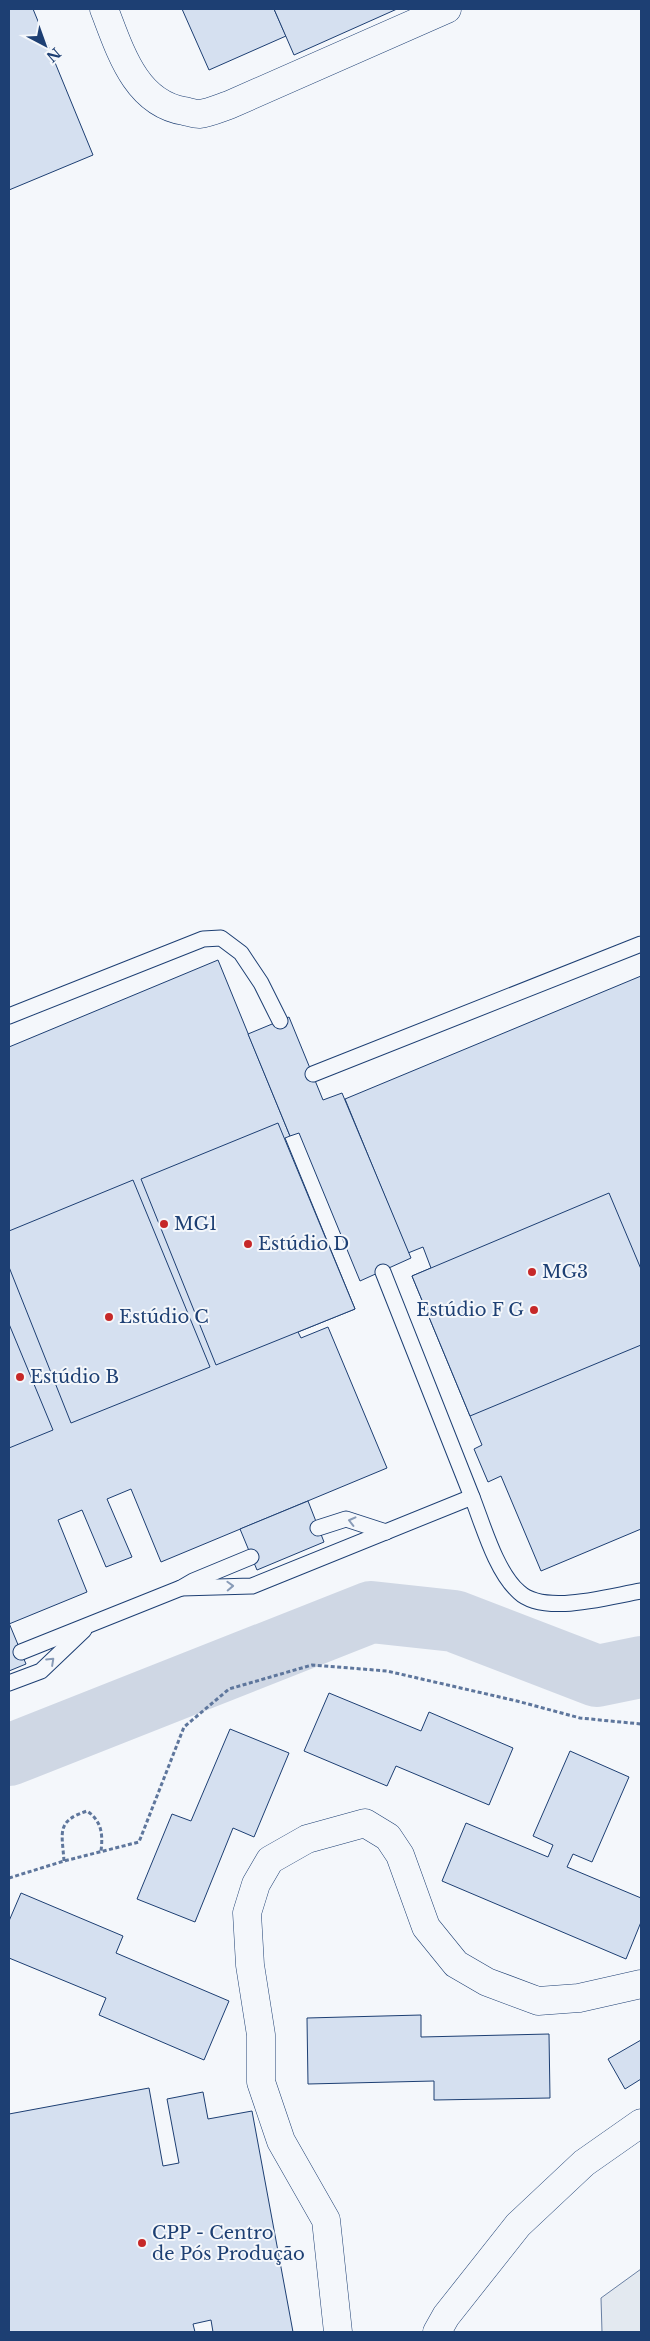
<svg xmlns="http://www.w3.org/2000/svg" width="650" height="2341" font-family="'Libre Baskerville',serif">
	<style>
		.green { fill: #e3e9f0; stroke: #687fa3 }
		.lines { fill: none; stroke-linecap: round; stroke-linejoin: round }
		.river { stroke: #cfd7e4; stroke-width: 62 }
		.building { fill: #d5e0f0; stroke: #1d3f73 }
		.service-casing { stroke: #1d3f73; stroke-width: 17 }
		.minor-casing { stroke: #1d3f73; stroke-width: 29 }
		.path { stroke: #5e769c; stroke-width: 3; stroke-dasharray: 4 2.5; stroke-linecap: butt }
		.service { stroke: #f4f7fb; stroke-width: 15 }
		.minor { stroke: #f4f7fb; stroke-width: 28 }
		.oneway { stroke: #889bb7 }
		.poi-dot { fill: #c62828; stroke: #f4f7fb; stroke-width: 2 }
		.labels { text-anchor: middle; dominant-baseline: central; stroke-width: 4; stroke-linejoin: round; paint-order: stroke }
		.poi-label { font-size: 18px; fill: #1d3f73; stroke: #f4f7fb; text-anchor: start }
	</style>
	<rect width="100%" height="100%" fill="#f4f7fb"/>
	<!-- green -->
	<polygon class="green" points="641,2269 641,2332 602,2332 601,2298"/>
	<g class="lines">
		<!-- river -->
		<polyline class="river" points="9,1755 371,1612 454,1621 597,1676 641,1667"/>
	</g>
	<!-- building -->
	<g class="building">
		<polygon points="9,9 33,9 93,155 9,190"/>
		<polygon points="182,9 274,9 286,36 209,70"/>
		<polygon points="274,9 397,9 294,55"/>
		<polygon points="218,960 290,1136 285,1138 355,1309 298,1332 301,1338 328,1327 387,1468 161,1562 131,1489 107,1499 132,1557 106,1567 82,1510 58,1520 87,1592 9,1624 9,1047"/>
		<polygon points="641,976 641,1529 541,1571 501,1476 488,1482 474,1449 482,1445 412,1276 431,1268 423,1247 408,1253 345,1099"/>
		<polygon points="289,1017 323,1100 342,1093 411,1258 360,1281 299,1133 290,1136 248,1034"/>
		<polygon points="278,1123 355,1309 216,1365 141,1179"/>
		<polygon points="133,1180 210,1367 71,1423 9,1267 9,1231"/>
		<polygon points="609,1193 641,1269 641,1345 470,1416 412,1276"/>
		<polygon points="9,1324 53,1430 9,1448"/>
		<polygon points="308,1501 324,1542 257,1570 240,1529"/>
		<polygon points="9,1623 26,1664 9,1671"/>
		<polygon points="329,1693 421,1731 429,1712 513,1748 489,1805 396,1766 387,1786 304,1751"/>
		<polygon points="230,1729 289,1753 254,1837 233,1828 195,1922 137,1899 172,1814 191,1821"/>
		<polygon points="570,1751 629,1777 592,1862 573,1854 567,1867 641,1898 641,1922 626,1959 442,1881 466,1823 548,1857 553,1845 533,1836"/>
		<polygon points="21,1893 123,1936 116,1953 229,2001 204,2060 99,2015 106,1998 9,1958 9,1921"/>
		<polygon points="421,2015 421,2037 549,2034 550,2098 434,2100 434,2081 308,2084 307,2018"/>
		<polygon points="641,2040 641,2079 625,2089 608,2059"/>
		<polygon points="149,2088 163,2166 179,2163 167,2099 203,2092 208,2119 252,2111 293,2332 213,2332 211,2320 193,2324 195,2332 9,2332 9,2114"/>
	</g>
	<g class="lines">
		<defs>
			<g id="service">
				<polyline points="9,1016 203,939 221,938 241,953 261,983 280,1021"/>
				<polyline points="313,1074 641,944"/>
				<polyline points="383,1272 472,1497"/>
				<polyline points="318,1528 346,1519 386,1532"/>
				<path d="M 181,1588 L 252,1586 L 472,1497 C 483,1525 496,1572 519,1592 C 544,1616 610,1596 641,1591"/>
				<polyline points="21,1652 181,1588 193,1581 251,1557"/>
				<polyline points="9,1683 41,1671 84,1630"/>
			</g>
			<g id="minor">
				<path d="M 104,9 C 120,50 135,103 184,111 C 189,112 195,114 199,114 C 209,113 220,108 229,105 L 447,9"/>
				<polyline points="338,2332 326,2220 281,2141 261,2082 261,2035 250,1965 247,1913 256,1884 270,1860 307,1839 365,1823 388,1837 400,1855 426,1927 456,1964 487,1982 538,2001 579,1998 641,1984"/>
				<polyline points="437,2332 446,2316 518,2225 584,2163 641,2123"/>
			</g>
		</defs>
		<!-- service casing -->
		<use href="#service" class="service-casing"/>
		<!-- minor casing -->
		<use href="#minor" class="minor-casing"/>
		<!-- path -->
		<g class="path">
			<path d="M 64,1861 C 62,1832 56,1821 87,1811 C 102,1821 103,1835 101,1851"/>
			<polyline points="9,1878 64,1861 139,1842 184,1727 229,1689 312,1665 387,1671 517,1701 580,1718 641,1724"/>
		</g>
		<!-- service -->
		<use href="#service" class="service"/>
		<!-- minor -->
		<use href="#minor" class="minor"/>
	</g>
	<!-- one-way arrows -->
	<defs><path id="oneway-chevron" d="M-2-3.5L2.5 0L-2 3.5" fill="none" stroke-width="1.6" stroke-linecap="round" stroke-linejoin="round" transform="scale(1.25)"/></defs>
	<g class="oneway">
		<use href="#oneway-chevron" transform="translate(352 1521) rotate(-166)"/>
		<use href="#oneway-chevron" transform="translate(230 1586) rotate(-2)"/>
		<use href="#oneway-chevron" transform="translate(51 1661) rotate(-43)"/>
	</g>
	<!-- markers -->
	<g class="poi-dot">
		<circle cx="164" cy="1224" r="5"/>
		<circle cx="248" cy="1244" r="5"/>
		<circle cx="532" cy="1272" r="5"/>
		<circle cx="534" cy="1310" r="5"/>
		<circle cx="109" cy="1317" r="5"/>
		<circle cx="20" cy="1377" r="5"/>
		<circle cx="142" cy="2243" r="5"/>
	</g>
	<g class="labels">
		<!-- poi labels -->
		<g class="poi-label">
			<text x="174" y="1224">MG1</text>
			<text x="258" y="1244">Estúdio D</text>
			<text x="542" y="1272">MG3</text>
			<text x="524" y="1310" text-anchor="end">Estúdio F G</text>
			<text x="119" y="1317">Estúdio C</text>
			<text x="30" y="1377">Estúdio B</text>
			<text x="152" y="2233">CPP - Centro<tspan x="152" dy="21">de Pós Produção</tspan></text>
		</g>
	</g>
	<!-- border -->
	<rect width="650" height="2341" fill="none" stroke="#1d3f73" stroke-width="20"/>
	<!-- north arrow -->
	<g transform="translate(45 45) rotate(139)" stroke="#f4f7fb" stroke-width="4" paint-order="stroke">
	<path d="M0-4L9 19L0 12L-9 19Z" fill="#1d3f73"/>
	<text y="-8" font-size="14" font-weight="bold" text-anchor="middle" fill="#1d3f73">N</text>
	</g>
</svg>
